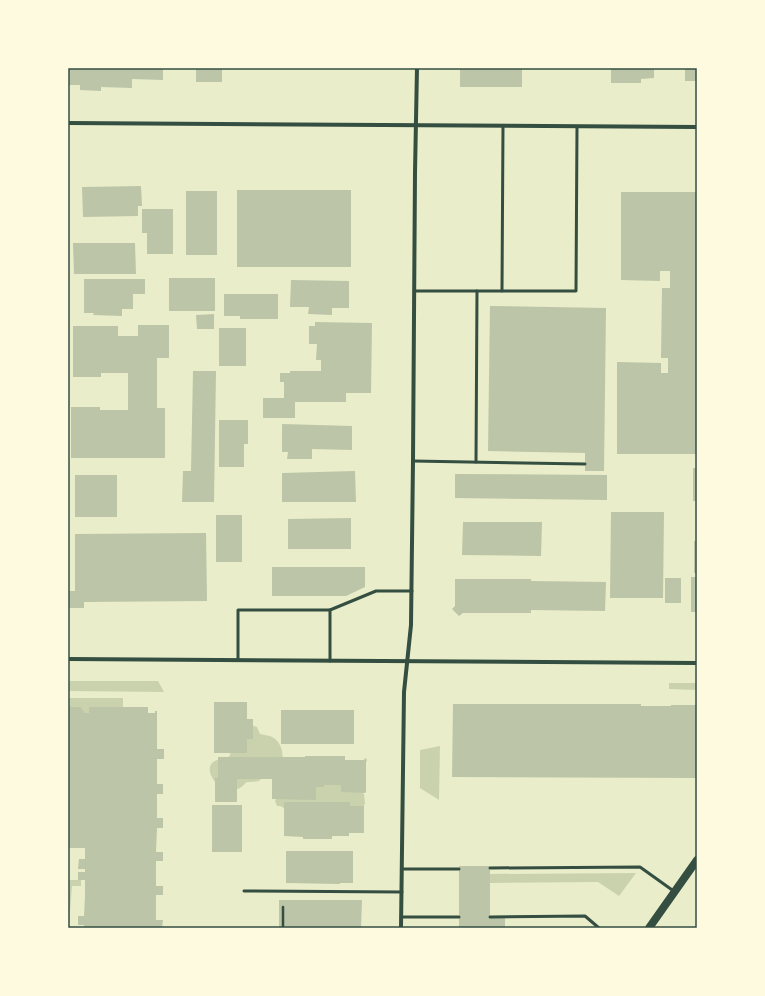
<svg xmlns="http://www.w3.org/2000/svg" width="765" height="996" font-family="'Work Sans',sans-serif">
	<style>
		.green { fill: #cad2ad }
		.building { fill: #bcc5a7 }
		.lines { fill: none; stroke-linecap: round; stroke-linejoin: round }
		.path { stroke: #344e41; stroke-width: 2.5 }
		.service { stroke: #344e41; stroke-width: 3 }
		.minor { stroke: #344e41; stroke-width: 4 }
		.secondary { stroke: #344e41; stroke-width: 8 }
		.neatline { fill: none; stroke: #344e41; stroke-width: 1.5 }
	</style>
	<rect width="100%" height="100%" fill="#e9edc9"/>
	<!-- green -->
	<g class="green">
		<polygon points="68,681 158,681 164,692 68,691"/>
		<polygon points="669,683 697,683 697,690 669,689"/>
		<polygon points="68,698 123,698 123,707 89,707 89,713 85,713 81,707 68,706"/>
		<path d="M 248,724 L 257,727 L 260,734 C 263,735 266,735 270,736 C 280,740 284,751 282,761 C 277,764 272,767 268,771 C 259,781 262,782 247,782 C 245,783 242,787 240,788 C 237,790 233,788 230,788 C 227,786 222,786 218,784 C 216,783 213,780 212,777 C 205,764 215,758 227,759 L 230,755 L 231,740 Z"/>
		<polygon points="440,746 439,800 420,788 420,750"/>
		<polygon points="332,782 359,790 364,794 365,804 358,813 288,810 280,806 277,806 275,801 277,797 313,790 319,784"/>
		<polygon points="636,873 619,896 598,882 490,883 490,874"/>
		<polygon points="68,880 81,880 81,886 72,886 69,924 68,924"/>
	</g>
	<!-- building -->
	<g class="building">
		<polygon points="68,68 163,68 163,80 132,79 132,88 101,87 101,91 80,90 80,85 68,85"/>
		<rect x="196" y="68" width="26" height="14"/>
		<rect x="460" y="68" width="62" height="19"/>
		<polygon points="611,68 654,68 654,78 641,79 641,83 611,83"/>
		<rect x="685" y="68" width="12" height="13"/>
		<polygon points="141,186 142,206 138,206 138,216 83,217 82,187"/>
		<rect x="237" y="190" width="114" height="77"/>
		<rect x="186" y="191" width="31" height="64"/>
		<polygon points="621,192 697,192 697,454 617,454 617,362 661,363 661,373 668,373 668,358 661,358 662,288 670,288 670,271 660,271 660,281 621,280"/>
		<polygon points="142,209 173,209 173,254 147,254 147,233 142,233"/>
		<polygon points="73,243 135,243 136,274 74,274"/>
		<rect x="169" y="278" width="46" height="33"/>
		<polygon points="84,279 145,279 145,294 133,294 133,309 122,309 122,316 93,315 94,313 84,313"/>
		<polygon points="291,280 349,281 349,308 332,308 332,315 308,314 309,307 290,307"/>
		<polygon points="224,294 278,294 278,319 240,319 240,316 224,316"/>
		<polygon points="490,306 606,308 604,471 585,471 585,453 488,451"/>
		<polygon points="214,314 214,329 197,329 196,315"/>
		<polygon points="315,322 372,323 371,393 346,393 346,402 295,402 295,418 263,418 263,398 284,398 284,382 280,382 280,373 290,373 290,371 321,371 321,360 316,360 317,344 309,344 309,326 315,326"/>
		<polygon points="138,325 169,325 169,358 157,358 157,408 165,408 165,458 71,458 71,407 100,407 100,410 128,410 128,373 101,373 101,377 73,377 73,326 118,326 118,336 138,336"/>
		<rect x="219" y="328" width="27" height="38"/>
		<polygon points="193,371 216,371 214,502 182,502 183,471 191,471"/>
		<polygon points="219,420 248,420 248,444 244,444 244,467 219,467"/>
		<polygon points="282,424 352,426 352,450 312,449 312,459 287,459 288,452 282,452"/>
		<rect x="693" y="468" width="4" height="33"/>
		<polygon points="355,471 356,502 282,502 282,473"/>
		<polygon points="455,474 607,475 607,500 455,498"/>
		<rect x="75" y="475" width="42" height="42"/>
		<polygon points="611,512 664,512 663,598 610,598"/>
		<rect x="216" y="515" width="26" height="47"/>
		<polygon points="351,518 351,549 288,549 288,519"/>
		<polygon points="463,522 542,522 541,556 462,555"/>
		<polygon points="206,533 207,601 84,602 84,608 68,608 68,591 75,591 75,534"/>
		<rect x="694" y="541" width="3" height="32"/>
		<polygon points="272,567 365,567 365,587 346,596 272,596"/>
		<rect x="691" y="577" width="6" height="35"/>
		<rect x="665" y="578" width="16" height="25"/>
		<polygon points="455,579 531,579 531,581 606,582 605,611 531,610 531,613 463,613 459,616 452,609 455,606"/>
		<polygon points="214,702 247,702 247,719 253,719 253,739 247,739 247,753 214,753"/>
		<polygon points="453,704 641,704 641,706 671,706 671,705 697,705 697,778 452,777"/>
		<polygon points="68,706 81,707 85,713 89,713 89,707 148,707 148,713 155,713 155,711 157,711 157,749 164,749 164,759 157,759 157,784 163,784 163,794 157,794 157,818 163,818 163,828 157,828 156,852 163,852 163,861 156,861 156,886 163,886 163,895 156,895 156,920 163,920 162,928 84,928 84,925 78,925 78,916 84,916 85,896 85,880 78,880 78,872 85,872 85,869 78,869 79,859 85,859 85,848 68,848"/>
		<rect x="281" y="710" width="73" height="34"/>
		<polygon points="305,756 345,756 345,760 364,760 365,758 367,760 366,762 366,792 365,793 341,792 341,785 324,785 324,787 316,787 316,800 272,799 272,779 237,779 237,802 215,802 215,778 218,778 218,757 305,757"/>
		<polygon points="284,802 350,802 350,806 364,806 364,833 349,833 349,836 332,836 332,839 303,839 303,837 284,836"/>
		<rect x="212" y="805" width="30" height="47"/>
		<polygon points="286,851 353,851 353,883 340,883 340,884 286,883"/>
		<polygon points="459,866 490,866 490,917 505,917 505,928 459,928"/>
		<polygon points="279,900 362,900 361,928 279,928"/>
	</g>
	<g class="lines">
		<!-- path -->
		<polyline class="path" points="283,928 283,907"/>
		<!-- service -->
		<g class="service">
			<polyline points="415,291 576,291 577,127"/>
			<polyline points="502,291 503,126"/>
			<polyline points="413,461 585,464"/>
			<polyline points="476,462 477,291"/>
			<polyline points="238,660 238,610 330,610"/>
			<polyline points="330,661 330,610 376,591 412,591"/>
			<polyline points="490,868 640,867 675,892"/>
			<polyline points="402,869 459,869"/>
			<polyline points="244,891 402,892"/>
			<polyline points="401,917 459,917"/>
			<polyline points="490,917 585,916 599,928"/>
		</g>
		<!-- minor -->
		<g class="minor">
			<polyline points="68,123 697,127"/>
			<polyline points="68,659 697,663"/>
			<polyline points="401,928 404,692 411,625 413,461 415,172 417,68"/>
		</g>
		<!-- secondary -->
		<polyline class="secondary" points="649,928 697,860"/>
	</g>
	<!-- border -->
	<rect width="765" height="996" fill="none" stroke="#fefae0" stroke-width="138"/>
	<rect x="69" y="69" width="627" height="858" class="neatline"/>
</svg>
